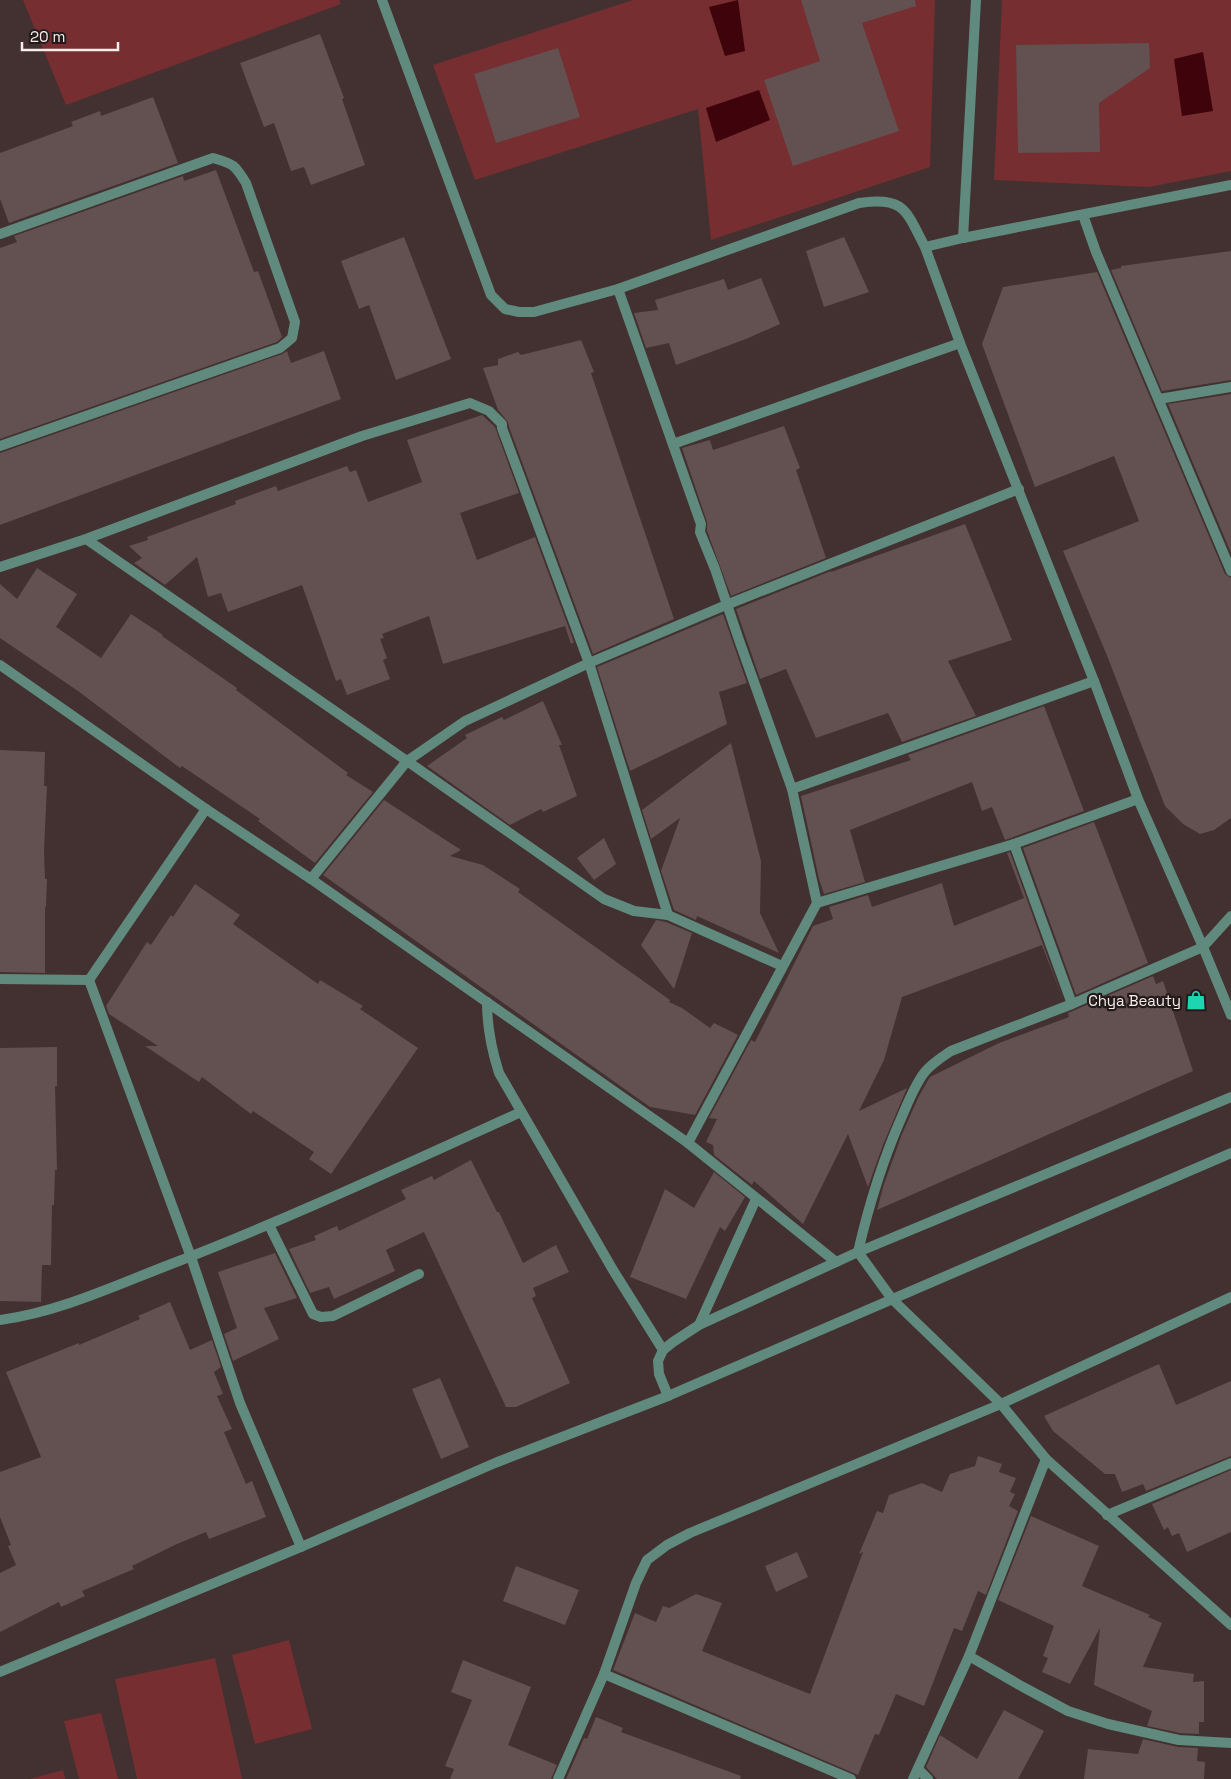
<svg xmlns="http://www.w3.org/2000/svg" width="1231" height="1779" font-family="'Space Grotesk',sans-serif">
	<style>
		.green { fill: #762e31 }
		.water { fill: #3f030b }
		.building { fill: #635050 }
		.lines { fill: none; stroke-linecap: round; stroke-linejoin: round }
		.minor { stroke: #608a7e; stroke-width: 10 }
		.tertiary { stroke: #608a7e; stroke-width: 10 }
		.labels { text-anchor: middle; dominant-baseline: central; stroke-width: 4.5; stroke-linejoin: round; paint-order: stroke }
		.poi-label { font-size: 15px; fill: #f9edec; stroke: #231b1b; text-anchor: end }
	</style>
	<rect width="100%" height="100%" fill="#423130"/>
	<!-- green -->
	<g class="green">
		<polygon points="23,0 339,0 341,4 66,105"/>
		<polygon points="633,0 935,0 930,167 711,240 698,109 475,180 433,65"/>
		<polygon points="1002,0 1231,0 1231,171 1149,187 994,180"/>
		<polygon points="289,1640 312,1729 255,1744 232,1655"/>
		<polygon points="215,1658 242,1779 137,1779 115,1679"/>
		<polygon points="101,1713 118,1779 79,1779 64,1721"/>
		<polygon points="63,1770 65,1779 30,1779"/>
	</g>
	<!-- water -->
	<g class="water">
		<polygon points="738,0 745,51 725,56 709,7"/>
		<polygon points="1203,52 1213,111 1182,116 1174,59"/>
		<polygon points="759,90 770,120 716,142 706,108"/>
	</g>
	<!-- building -->
	<g class="building">
		<polygon points="801,0 915,0 916,6 862,23 899,131 793,166 764,80 820,61"/>
		<polygon points="320,34 344,98 342,99 365,165 311,185 304,167 291,171 274,123 264,127 240,63"/>
		<polygon points="1149,43 1150,68 1099,103 1100,152 1018,153 1016,45"/>
		<polygon points="558,48 580,117 496,143 474,74"/>
		<polygon points="153,97 178,163 9,223 0,199 0,153 73,126 71,122 100,111 101,116"/>
		<polygon points="216,170 254,272 258,271 282,337 277,342 0,439 0,248 17,242 14,236 183,176 184,181"/>
		<polygon points="404,237 451,359 396,380 369,305 359,309 341,261"/>
		<polygon points="844,237 869,292 824,307 806,251"/>
		<polygon points="1231,251 1231,380 1162,391 1111,270 1121,268 1121,266"/>
		<polygon points="1097,272 1225,574 1231,578 1231,818 1214,830 1200,834 1183,824 1165,806 1108,658 1063,551 1139,521 1114,456 1035,487 982,344 1003,287"/>
		<polygon points="761,278 780,324 746,339 676,365 669,343 646,348 634,313 658,310 655,300 724,279 728,290"/>
		<polygon points="581,340 594,372 591,373 674,619 593,654 509,427 508,422 498,410 483,368 498,365 498,359 518,352 521,355"/>
		<polygon points="287,351 291,363 324,351 341,399 0,525 0,453 282,354"/>
		<polygon points="1231,394 1231,553 1168,404"/>
		<polygon points="482,415 495,427 519,493 460,513 477,560 535,537 534,534 574,642 571,644 565,626 443,664 429,616 382,634 384,638 380,639 387,658 383,660 390,679 347,695 341,679 336,681 302,585 228,612 221,593 208,597 197,557 165,585 134,563 142,558 129,546 148,540 147,537 236,504 235,501 276,486 278,491 347,466 350,472 356,470 368,502 422,482 407,440"/>
		<polygon points="784,426 800,468 796,470 826,558 731,596 707,531 707,522 682,448 710,440 713,450"/>
		<polygon points="965,524 1012,640 948,661 976,716 902,742 888,713 816,738 786,669 760,679 736,609 831,571 831,572"/>
		<polygon points="37,568 77,594 56,627 101,658 131,614 163,635 162,636 237,688 236,690 348,773 346,775 373,792 315,863 258,821 260,819 182,766 180,768 78,691 0,638 0,584 17,599"/>
		<polygon points="723,614 747,683 719,692 727,724 630,771 597,667"/>
		<polygon points="543,701 562,745 559,745 577,796 543,812 541,809 510,825 427,766 467,738 465,735 502,717 504,720"/>
		<polygon points="1044,706 1084,811 1005,840 992,807 982,811 972,782 850,830 865,882 824,894 819,879 801,796 911,760 908,755"/>
		<polygon points="731,743 761,861 760,913 779,953 697,916 696,920 674,910 661,871 680,818 651,839 642,810"/>
		<polygon points="0,750 45,752 44,786 47,786 44,850 45,879 47,879 46,907 45,907 45,973 0,972"/>
		<polygon points="384,800 461,850 450,856 483,865 520,889 518,892 670,1000 669,1002 682,1008 710,1028 714,1023 738,1035 695,1115 650,1107 323,875"/>
		<polygon points="1094,822 1148,963 1076,995 1023,848"/>
		<polygon points="604,838 616,864 594,880 577,858"/>
		<polygon points="1010,852 1063,1000 1042,945 902,997 884,1060 859,1111 907,1088 883,1145 868,1187 848,1134 803,1224 754,1181 752,1185 714,1155 713,1145 706,1142 717,1119 709,1118 751,1040 755,1042 813,926 833,919 829,907 868,895 872,907 942,883 954,926 1024,898 1007,853"/>
		<polygon points="195,884 240,915 233,924 318,984 320,980 363,1006 360,1009 418,1048 331,1174 309,1159 314,1152 253,1111 251,1114 202,1077 199,1082 145,1046 158,1046 109,1014 106,1006 147,942 151,945 171,915 173,917"/>
		<polygon points="656,920 666,922 692,933 674,989 641,945"/>
		<polygon points="1153,976 1156,984 1163,981 1193,1071 877,1210 884,1184 902,1134 919,1096 930,1077 999,1043 1069,1017 1068,1013"/>
		<polygon points="57,1047 57,1086 55,1086 57,1170 55,1170 54,1205 52,1205 51,1265 42,1265 41,1302 0,1301 0,1048"/>
		<polygon points="471,1160 497,1212 499,1212 523,1263 556,1245 569,1272 533,1288 536,1296 532,1298 570,1383 516,1407 506,1407 424,1232 386,1250 395,1271 334,1299 329,1287 310,1293 289,1249 316,1240 314,1236 337,1226 339,1231 406,1199 401,1190 432,1176 434,1180"/>
		<polygon points="714,1172 745,1197 725,1231 720,1227 686,1299 630,1277 665,1189 694,1208"/>
		<polygon points="275,1253 297,1298 264,1308 279,1339 233,1361 224,1334 237,1328 218,1272"/>
		<polygon points="170,1302 190,1350 212,1340 221,1367 214,1372 223,1394 217,1396 232,1429 224,1432 246,1484 252,1481 266,1517 209,1539 206,1532 177,1544 132,1566 134,1569 82,1591 85,1596 61,1607 59,1602 0,1632 0,1573 16,1565 8,1546 11,1545 0,1517 0,1472 41,1457 6,1372 79,1343 79,1345 140,1319 138,1316"/>
		<polygon points="1159,1364 1176,1405 1231,1381 1231,1456 1146,1491 1143,1484 1122,1492 1115,1474 1105,1474 1053,1431 1044,1416"/>
		<polygon points="440,1378 469,1447 441,1459 412,1389"/>
		<polygon points="978,1456 1002,1464 999,1472 1016,1478 1010,1492 1015,1494 1009,1506 1018,1511 986,1595 978,1591 962,1631 954,1628 924,1706 896,1694 879,1735 875,1734 858,1775 613,1670 635,1613 656,1622 663,1606 669,1608 696,1594 722,1603 702,1651 810,1694 863,1552 859,1554 877,1511 883,1513 889,1495 922,1483 942,1492 950,1474 975,1466"/>
		<polygon points="1231,1470 1231,1532 1187,1552 1179,1533 1172,1536 1168,1527 1164,1530 1152,1504"/>
		<polygon points="1031,1516 1099,1546 1082,1586 1150,1615 1148,1617 1162,1623 1143,1667 1194,1674 1193,1682 1204,1681 1204,1722 1199,1722 1199,1734 1180,1733 1147,1726 1152,1711 1094,1685 1100,1628 1070,1684 1042,1672 1048,1658 1043,1656 1054,1626 998,1600"/>
		<polygon points="797,1552 808,1577 776,1592 765,1566"/>
		<polygon points="516,1566 579,1590 565,1625 503,1601"/>
		<polygon points="463,1660 531,1687 508,1745 557,1765 551,1779 450,1779 454,1769 445,1766 472,1700 451,1692"/>
		<polygon points="1004,1710 1044,1731 1018,1779 937,1779 926,1767 940,1735 977,1759"/>
		<polygon points="596,1717 623,1728 621,1732 741,1776 740,1779 566,1779 584,1738 587,1739"/>
		<polygon points="1143,1739 1178,1747 1198,1748 1197,1761 1205,1762 1204,1779 1084,1779 1088,1749 1138,1754"/>
	</g>
	<g class="lines">
		<!-- minor -->
		<g class="minor">
			<path d="M 382,0 L 491,295 L 505,309 L 519,312 L 534,312 L 618,289 L 859,203 C 905,196 906,211 925,247 L 963,238 L 1231,185"/>
			<polyline points="1083,215 1096,252 1231,571"/>
			<path d="M 0,234 L 213,158 C 234,164 235,165 246,183 L 295,322 L 292,338 L 280,348 L 0,446"/>
			<polyline points="963,238 976,0"/>
			<path d="M 925,247 L 960,343 L 1094,681 L 1138,799 L 1203,947 L 1072,1004 L 951,1051 C 942,1057 931,1064 924,1073 C 915,1085 909,1100 903,1114 C 883,1159 869,1204 858,1252 L 892,1299 L 1001,1404 L 1046,1459 L 1231,1625"/>
			<polyline points="618,289 701,524 700,532 715,569 739,640 792,789 817,903 688,1143"/>
			<polyline points="1159,399 1231,387"/>
			<polyline points="673,444 960,343"/>
			<polyline points="86,539 407,761 604,899 634,911 668,915 782,966"/>
			<polyline points="0,567 86,539 362,436 470,403 489,411 502,424 502,428 589,663 668,915"/>
			<polyline points="0,665 206,809 311,879 688,1143 836,1262"/>
			<polyline points="792,789 1094,681"/>
			<polyline points="1014,844 1072,1004"/>
			<polyline points="311,879 407,761 465,721 589,663 726,605 1019,489"/>
			<polyline points="817,903 1014,844 1138,799"/>
			<polyline points="0,979 89,980"/>
			<polyline points="89,980 191,1257 240,1403 301,1547"/>
			<polyline points="89,980 206,809"/>
			<path d="M 487,1002 C 487,1028 491,1048 499,1073 L 613,1270 L 663,1350"/>
			<polyline points="269,1225 313,1314 321,1317 333,1316 419,1274"/>
			<path d="M 0,1320 C 58,1312 112,1287 166,1266 C 286,1220 404,1165 521,1112"/>
			<polyline points="699,1325 756,1199"/>
			<polyline points="1107,1515 1231,1463"/>
			<polyline points="969,1656 1023,1687 1068,1711 1108,1724 1179,1740 1231,1743"/>
			<polyline points="604,1674 851,1779"/>
			<polyline points="918,1769 928,1779"/>
			<polyline points="558,1779 604,1674 636,1583 647,1560 667,1545 690,1533 1001,1404 1231,1297"/>
			<polyline points="913,1779 969,1656 1046,1459"/>
		</g>
		<!-- tertiary -->
		<g class="tertiary">
			<polyline points="1231,916 1203,947 1231,1015"/>
			<polyline points="668,1396 659,1374 658,1361 663,1350 673,1342 699,1325 858,1252 1231,1097"/>
			<polyline points="0,1672 301,1547 495,1463 668,1396 1231,1153"/>
		</g>
	</g>
	<!-- icons -->
	<defs>
		<symbol id="shop-bare" viewBox="-9 -9 18 18"><path d="M-5-2.5h2.3a2.7 3.5 0 0 1 5.4 0H5L5.5 6h-11ZM-1.5-2.5h3a1.5 2.3 0 0 0-3 0Z" fill="#1dd5b1" stroke="#231b1b" stroke-width="2.5" paint-order="stroke"/></symbol>
	</defs>
	<g fill-rule="evenodd">
		<use href="#shop-bare" x="1182" y="986" width="28" height="28"/>
	</g>
	<g class="labels">
		<!-- poi labels -->
		<g class="poi-label">
			<text x="1181" y="1000">Chya Beauty</text>
		</g>
	</g>
	<!-- scale -->
	<path d="M22 42v8h96v-8" fill="none" stroke="#f9edec" stroke-width="2.5"/>
	<text x="30" y="42" font-size="15" fill="#f9edec" stroke="#231b1b" stroke-width="4" paint-order="stroke">20 m</text>
</svg>
